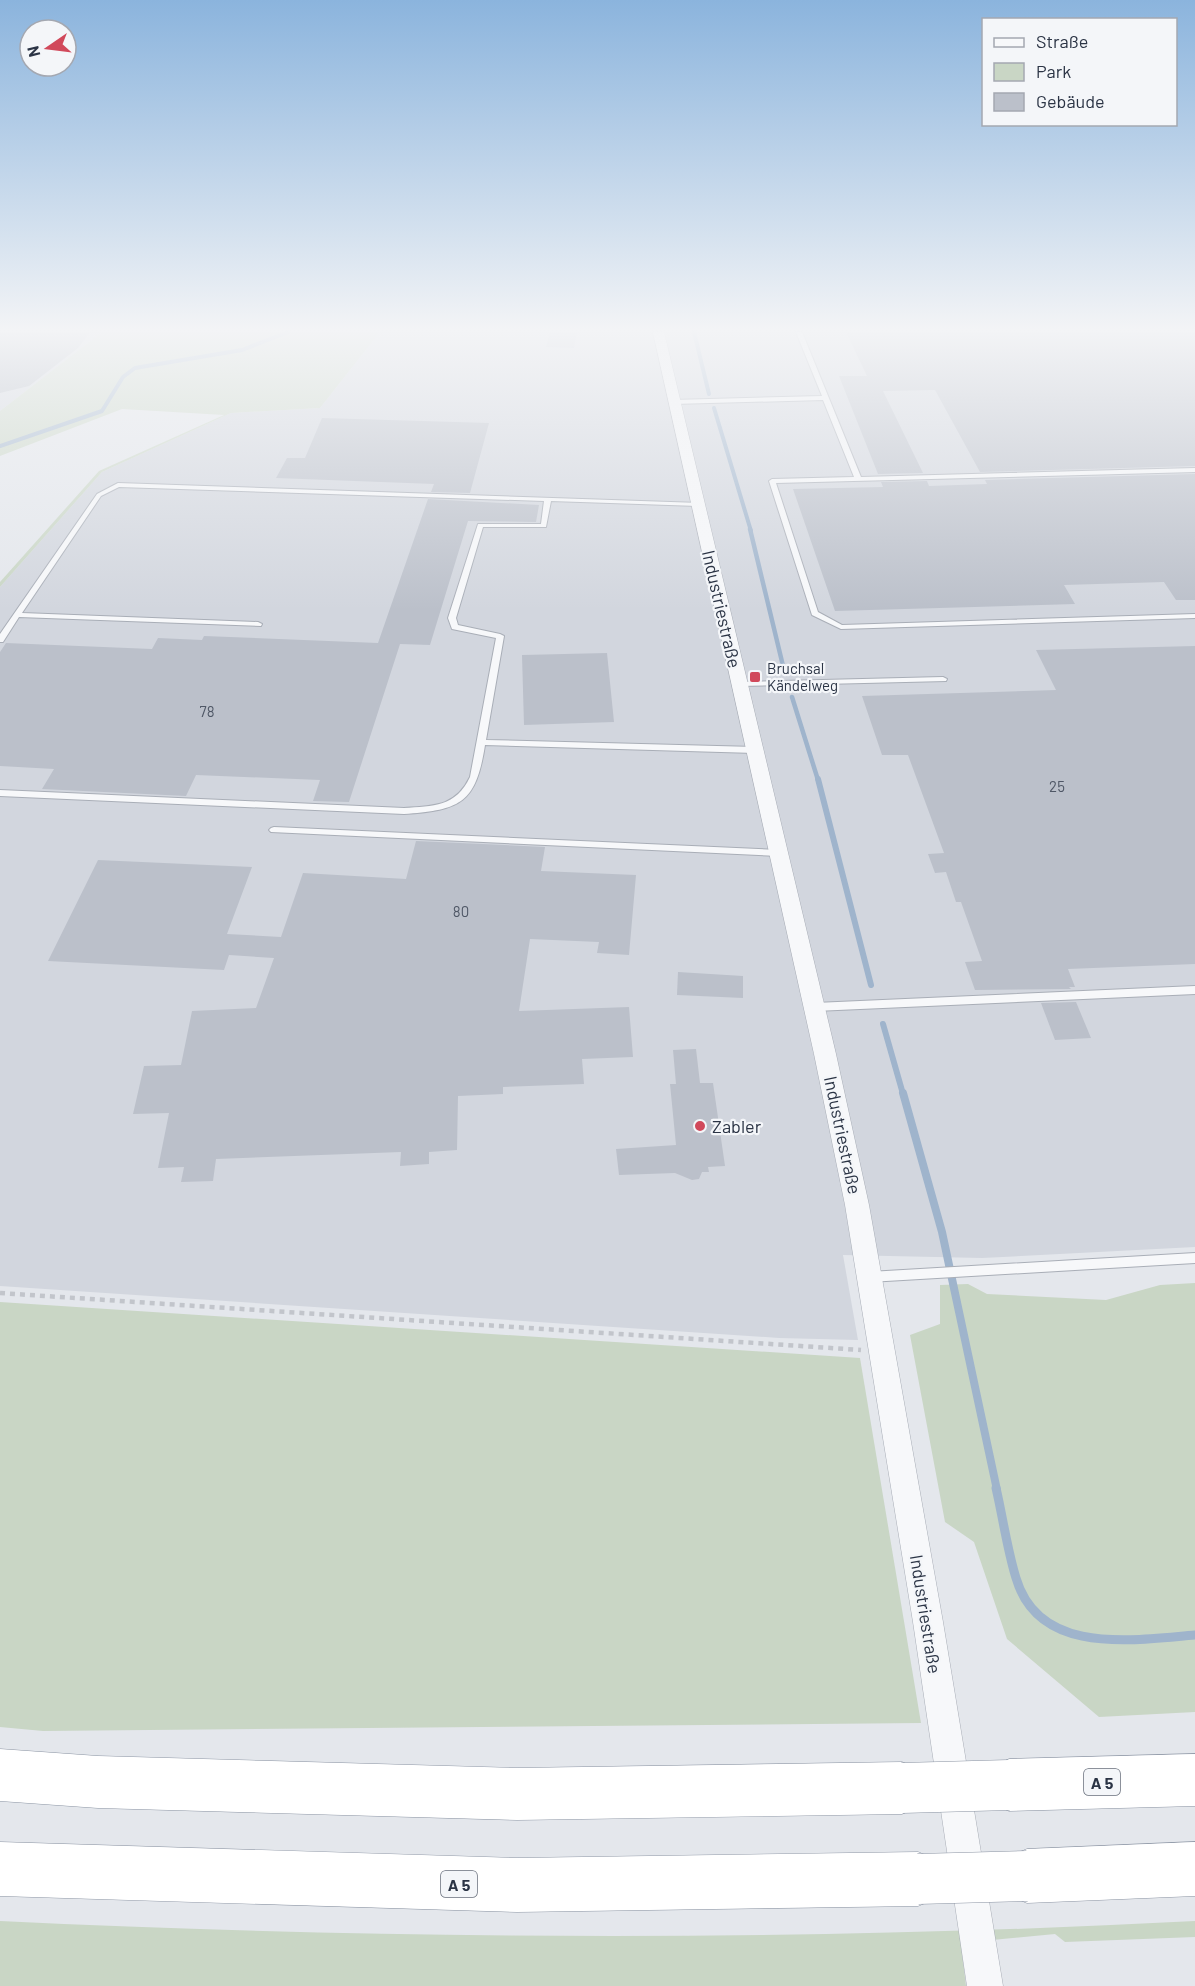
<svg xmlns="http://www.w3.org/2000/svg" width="1195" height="1986" font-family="Barlow,sans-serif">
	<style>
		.built { fill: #d2d6de }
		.green { fill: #c9d6c5 }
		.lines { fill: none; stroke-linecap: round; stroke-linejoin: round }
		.stream-far4 { stroke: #9fb4cc; stroke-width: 4 }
		.stream-far3 { stroke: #9fb4cc; stroke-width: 4.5 }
		.stream-far2 { stroke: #9fb4cc; stroke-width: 6 }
		.stream-far1 { stroke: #9fb4cc; stroke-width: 8 }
		.stream { stroke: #9fb4cc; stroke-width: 9 }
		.runway { fill: #b0b6c1; fill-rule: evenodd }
		.building { fill: #bbc0ca }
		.lane-casing { stroke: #a9aeb7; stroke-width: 2 }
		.street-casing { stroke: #a9aeb7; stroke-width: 1 }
		.highway-casing { stroke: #8b94a3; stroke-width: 1 }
		.path { stroke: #c2c5cb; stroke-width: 4.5; stroke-dasharray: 5 5; stroke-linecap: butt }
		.lane { fill: #f7f8fa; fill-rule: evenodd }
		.street { fill: #f7f8fa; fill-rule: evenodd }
		.highway { fill: #fff; fill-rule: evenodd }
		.highway-bridge-casing { stroke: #8b94a3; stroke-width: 51; stroke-linecap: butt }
		.highway-bridge { stroke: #fff; stroke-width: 50 }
		.poi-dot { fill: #d1495b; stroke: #f4f6f9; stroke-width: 2 }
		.labels { text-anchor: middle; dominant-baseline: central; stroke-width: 4.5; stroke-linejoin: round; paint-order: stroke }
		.far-poi-label { font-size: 15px; fill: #2b3445; stroke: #f4f6f9; text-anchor: start }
		.number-label { font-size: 15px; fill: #4f5766 }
		.shield { fill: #f4f6f9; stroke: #676e7b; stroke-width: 1.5 }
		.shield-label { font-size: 16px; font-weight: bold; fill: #2b3445 }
		.street-label { font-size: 18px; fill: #2b3445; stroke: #f4f6f9 }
		.poi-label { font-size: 18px; fill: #2b3445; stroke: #f4f6f9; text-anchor: start }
	</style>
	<rect width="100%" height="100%" fill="#e4e7ec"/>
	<!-- built -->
	<g class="built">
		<polygon points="13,332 102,332 0,411 0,341"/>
		<polygon points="380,332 1195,332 1195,1247 982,1258 843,1255 858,1340 779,1338 0,1286 0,587 102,472 231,413 320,408"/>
	</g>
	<!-- green -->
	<g class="green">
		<polygon points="102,332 380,332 320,408 231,413 102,472 0,587 0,582 99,471 224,415 122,409 0,456 0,411"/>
		<polygon points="1195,1283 1195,1712 1099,1717 1007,1639 974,1542 945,1522 910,1335 940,1324 940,1285 968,1284 987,1294 1106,1300 1160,1285"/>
		<polygon points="0,1302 860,1358 921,1723 43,1731 0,1727"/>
		<path d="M 0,1921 C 398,1940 797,1942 1195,1921 L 1195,1937 L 1065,1942 L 1055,1934 L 961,1943 L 966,1986 L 0,1986 Z"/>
	</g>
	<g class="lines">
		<!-- stream-far4 -->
		<g class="stream-far4">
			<polyline points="694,332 709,394"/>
			<polyline points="714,408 751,531"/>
			<polyline points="0,446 102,411 123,377 135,368 242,350 288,332"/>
		</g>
		<!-- stream-far3 -->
		<g class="stream-far3">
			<polyline points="750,529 784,670"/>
			<polyline points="792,697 818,780"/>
		</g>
		<!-- stream-far2 -->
		<g class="stream-far2">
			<polyline points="818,779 871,985"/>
			<polyline points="883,1024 903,1094"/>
		</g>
		<!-- stream-far1 -->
		<polyline class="stream-far1" points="903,1093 942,1232 997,1490"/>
		<!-- stream -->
		<path class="stream" d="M 996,1488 C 1003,1518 1007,1549 1016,1578 C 1039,1656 1133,1640 1195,1635"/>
		<!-- runway -->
		<polygon class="runway" points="0,332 90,332 78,348 29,386 0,393"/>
	</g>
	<!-- building -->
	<g class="building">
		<polygon points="550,332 577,332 574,348 546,347"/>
		<polygon points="846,332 1195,332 1195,466 980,472 935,390 883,391 923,473 878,474 839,376 867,376"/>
		<polygon points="322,418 489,423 470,493 431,492 434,484 276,478 287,458 305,458"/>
		<polygon points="1195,474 1195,600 1176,600 1164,582 1064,585 1075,604 835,611 793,489 883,487 881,482 927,481 929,486 987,484 985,480"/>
		<polygon points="428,499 539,505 536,522 468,521 430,645 400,644 349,802 313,801 320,780 196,775 186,796 42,789 54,769 0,766 0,652 6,643 152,649 158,638 202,640 204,636 378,643"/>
		<polygon points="1195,646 1195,964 1068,969 1075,987 1069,987 1071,989 975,990 965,962 982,961 961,902 956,902 946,872 935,873 928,854 944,853 908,755 882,755 862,696 1056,690 1036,650"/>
		<polygon points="607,653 614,722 524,725 522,655"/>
		<polygon points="416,841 545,847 541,871 636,875 629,955 597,953 599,942 530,939 519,1011 629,1007 633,1057 582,1059 584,1084 503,1087 503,1094 458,1096 457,1150 429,1152 429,1164 400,1166 401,1152 216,1159 213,1181 181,1182 184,1167 158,1168 169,1113 133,1114 144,1066 181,1065 192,1011 256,1008 274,958 229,955 224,970 48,961 98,860 252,867 227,934 281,937 303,873 406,879"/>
		<polygon points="678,972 743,976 743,998 677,995"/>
		<polygon points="1076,1002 1091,1038 1055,1040 1041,1003"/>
		<polygon points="696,1049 700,1083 713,1083 725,1166 708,1167 709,1172 702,1172 699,1179 692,1180 675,1173 619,1175 616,1149 676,1145 670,1084 676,1084 673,1050"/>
	</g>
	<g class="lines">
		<defs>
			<g id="lane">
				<polygon points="796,332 802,332 861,477 1195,468 1195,472 776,483 818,612 842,625 1195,614 1195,618 841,629 812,615 769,481 772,479 854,477 823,400 673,404 670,402 673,400 822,396"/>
				<path d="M 118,483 L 700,503 L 701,504 L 698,506 L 551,501 L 546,527 L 483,527 L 456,618 L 458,625 L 500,634 L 504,636 L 486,740 L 755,747 L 759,750 L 755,753 L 485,745 C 476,803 461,810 404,814 L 0,796 L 0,790 L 404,808 C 433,806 456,807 470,777 L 496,638 L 452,629 L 448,618 L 478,524 L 541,524 L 544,501 L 119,487 L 101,496 L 22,613 L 258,622 L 262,624 L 261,626 L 19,617 L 3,642 L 0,642 L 0,634 L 97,494 Z"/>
				<polygon points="943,677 947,679 946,681 739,686 735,684 739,682"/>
				<polygon points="274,827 779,850 784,853 779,856 271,832 269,830 271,828"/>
				<polygon points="1195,986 1195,994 815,1011 810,1007 815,1003"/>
				<polygon points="1195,1253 1195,1263 869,1282 865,1281 863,1277 865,1273 869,1272"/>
			</g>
			<polygon id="street" points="653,332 664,332 836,1054 869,1205 943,1622 1003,1986 967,1986 913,1622 845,1205 814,1054"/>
			<g id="highway">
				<polygon points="0,1749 98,1756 517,1768 902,1762 920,1770 928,1788 920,1806 902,1814 517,1820 98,1808 0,1801"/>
				<polygon points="1195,1754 1195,1806 1009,1811 991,1803 983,1785 991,1767 1009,1759"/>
				<polygon points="0,1842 517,1858 918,1852 937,1860 945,1879 937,1898 918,1906 517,1912 0,1896"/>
				<polygon points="1195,1842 1195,1896 1027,1903 1008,1895 1000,1876 1008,1857 1027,1849"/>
			</g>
		</defs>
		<!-- lane casing -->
		<use href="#lane" class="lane-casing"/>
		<!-- street casing -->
		<use href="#street" class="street-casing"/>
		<!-- highway casing -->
		<use href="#highway" class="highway-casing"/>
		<!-- path -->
		<polyline class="path" points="0,1293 861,1350"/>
		<!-- lane -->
		<use href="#lane" class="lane"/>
		<!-- street -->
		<use href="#street" class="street"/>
		<!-- highway -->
		<use href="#highway" class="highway"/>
		<defs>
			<g id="highway-bridge">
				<polyline points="902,1788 1009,1785"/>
				<polyline points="918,1879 1027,1876"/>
			</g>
		</defs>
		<!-- highway-bridge casing -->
		<use href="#highway-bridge" class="highway-bridge-casing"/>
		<!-- highway-bridge -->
		<use href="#highway-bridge" class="highway-bridge"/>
	</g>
	<!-- sky -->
	<linearGradient id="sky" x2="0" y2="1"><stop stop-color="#8bb4dd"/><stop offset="0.54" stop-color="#f3f4f6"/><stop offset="1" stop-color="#f3f4f6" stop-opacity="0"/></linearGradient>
	<rect width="1195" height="610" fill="url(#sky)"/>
	<!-- markers -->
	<g class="poi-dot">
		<rect x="749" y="671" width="12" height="12" rx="3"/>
		<circle cx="700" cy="1126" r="6"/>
	</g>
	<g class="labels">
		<!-- far-poi labels -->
		<g class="far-poi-label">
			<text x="767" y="668">Bruchsal<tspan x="767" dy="17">Kändelweg</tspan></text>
		</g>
		<!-- number labels -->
		<g class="number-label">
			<text x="207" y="711">78</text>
			<text x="1057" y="786">25</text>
			<text x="461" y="911">80</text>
		</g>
		<!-- shield labels -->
		<g class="shield">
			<rect x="1084" y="1769" width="36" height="26" rx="4.5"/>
			<rect x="441" y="1871" width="36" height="26" rx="4.5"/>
		</g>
		<g class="shield-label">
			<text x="1102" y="1782">A 5</text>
			<text x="459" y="1884">A 5</text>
		</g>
		<!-- street labels -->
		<g class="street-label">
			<text transform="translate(722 609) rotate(77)">Industriestraße</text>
			<text transform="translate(843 1135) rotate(78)">Industriestraße</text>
			<text transform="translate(926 1614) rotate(81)">Industriestraße</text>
		</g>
		<!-- poi labels -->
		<g class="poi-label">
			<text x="712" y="1126">Zabler</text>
		</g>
	</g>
	<!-- legend -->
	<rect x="982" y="18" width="195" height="108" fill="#f4f6f9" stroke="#a4a8b1" stroke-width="1.5"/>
	<rect x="994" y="38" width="30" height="9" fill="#f7f8fa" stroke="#a4a8b1" stroke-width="1.5"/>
	<text x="1036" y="48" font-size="18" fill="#2b3445">Straße</text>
	<rect x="994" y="63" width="30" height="18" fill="#c9d6c5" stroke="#a4a8b1" stroke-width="1.5"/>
	<text x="1036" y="78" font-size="18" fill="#2b3445">Park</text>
	<rect x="994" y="93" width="30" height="18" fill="#bbc0ca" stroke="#a4a8b1" stroke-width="1.5"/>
	<text x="1036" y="108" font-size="18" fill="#2b3445">Gebäude</text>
	<!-- north arrow -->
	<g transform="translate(48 48) rotate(256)"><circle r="28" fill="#f4f6f9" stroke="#a4a8b1" stroke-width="1.5"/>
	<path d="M0-4.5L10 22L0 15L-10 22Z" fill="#d1495b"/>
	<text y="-9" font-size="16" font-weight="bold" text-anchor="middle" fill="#2b3445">N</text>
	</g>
</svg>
